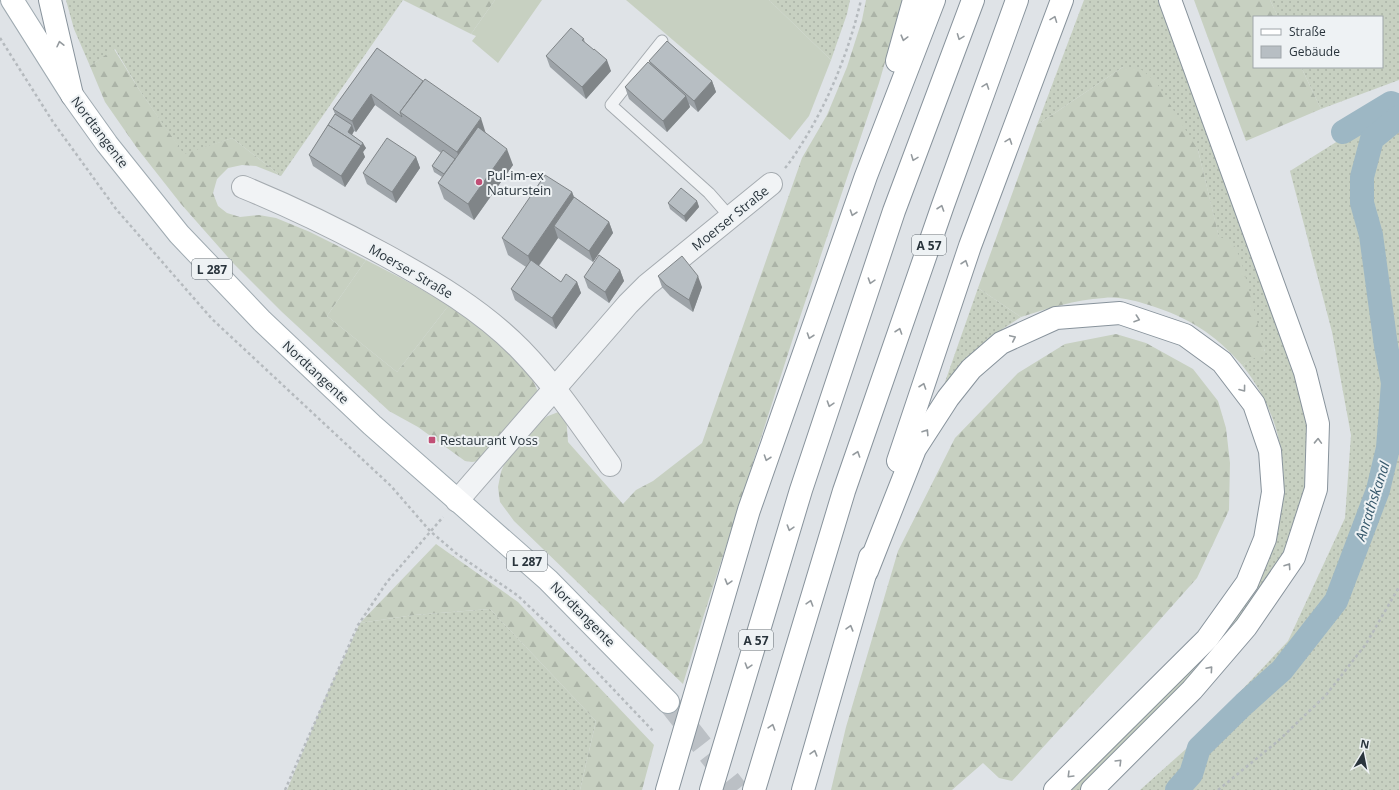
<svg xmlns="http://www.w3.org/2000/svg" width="1399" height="790" font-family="'Open Sans',sans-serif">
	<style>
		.grass { fill: url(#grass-dots) }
		.forest { fill: url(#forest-firs) }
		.garden { fill: #c7d0c1 }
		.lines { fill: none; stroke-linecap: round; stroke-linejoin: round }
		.canal { stroke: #9db7c4; stroke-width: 24 }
		.primary-tunnel { stroke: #bbc0c5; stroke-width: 22; stroke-dasharray: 22 11; stroke-linecap: butt }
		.service-casing { stroke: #a5abb0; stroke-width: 13 }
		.minor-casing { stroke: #a5abb0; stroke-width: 24 }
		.primary-casing { stroke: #9faab1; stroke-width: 24 }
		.motorway-casing { stroke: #88939c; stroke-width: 24 }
		.path { stroke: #b5babe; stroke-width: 2.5; stroke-dasharray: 3 3; stroke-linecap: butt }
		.service { stroke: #f1f3f5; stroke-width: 11 }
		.minor { stroke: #f1f3f5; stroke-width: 22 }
		.primary { stroke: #fff; stroke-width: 22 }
		.motorway { stroke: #fff; stroke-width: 22 }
		.wall { fill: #9da3a8 }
		.shaded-wall { fill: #808588 }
		.building { fill: #b7bec3; stroke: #808588 }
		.oneway { stroke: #949a9e }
		.poi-dot { fill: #c14f76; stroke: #eef2f4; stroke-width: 1.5 }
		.labels { text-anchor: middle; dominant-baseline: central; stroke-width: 4; stroke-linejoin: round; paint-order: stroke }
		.shield { fill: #eef2f4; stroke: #646d73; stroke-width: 1 }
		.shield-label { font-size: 12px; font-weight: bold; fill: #29343c }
		.street-label { font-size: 13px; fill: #29343c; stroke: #eef2f4 }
		.poi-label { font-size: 13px; fill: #29343c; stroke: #eef2f4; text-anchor: start }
		.water-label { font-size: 14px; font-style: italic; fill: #37596c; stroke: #eef2f4 }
	</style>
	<defs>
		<pattern id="grass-dots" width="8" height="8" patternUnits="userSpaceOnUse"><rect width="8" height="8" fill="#c7d0c1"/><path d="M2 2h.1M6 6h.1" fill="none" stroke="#abb3a7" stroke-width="1.8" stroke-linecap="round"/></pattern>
		<pattern id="forest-firs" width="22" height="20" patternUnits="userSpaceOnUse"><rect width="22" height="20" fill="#c7d0c1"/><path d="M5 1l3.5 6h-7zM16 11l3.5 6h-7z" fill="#abb3a7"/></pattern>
	</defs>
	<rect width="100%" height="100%" fill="#dfe3e7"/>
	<!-- grass -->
	<g class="grass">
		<polygon points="66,0 403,0 281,176 232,138 184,155 140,91 115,49 90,66 74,29"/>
		<polygon points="769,0 850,0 847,14 831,60"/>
		<path d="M 1084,0 L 1164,0 L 1309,413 L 1309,487 L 1286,552 L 1230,635 L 1096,775 L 1080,790 L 1070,790 L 1276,537 C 1292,475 1283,416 1242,365 L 1265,351 L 1219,238 L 1198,150 L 1123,67 L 1037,125 Z"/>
		<polygon points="1270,0 1399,0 1399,80 1321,109 1301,67 1382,67 1382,17 1278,17"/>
		<polygon points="1399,106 1399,790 1140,790 1186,749 1288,641 1345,518 1351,435 1332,332 1290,171 1349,134"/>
		<polygon points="978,288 1021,317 1001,330 986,342 948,383 945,382"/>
		<polygon points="490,609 596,721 580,790 287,790 325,698 360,623 414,615"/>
	</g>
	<!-- forest -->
	<g class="forest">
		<polygon points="403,0 495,0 471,34"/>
		<polygon points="866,0 903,0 879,83 795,332 702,621 683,684 514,521 500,502 498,487 501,472 507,457 537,423 548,416 561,411 566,415 568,442 623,504 636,490 653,481 702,443 802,158 827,115 847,67 862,20"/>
		<polygon points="1194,0 1270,0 1278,17 1254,17 1254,67 1301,67 1321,109 1246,141"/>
		<path d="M 114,49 L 140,91 L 184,154 L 232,138 L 281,176 L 256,166 L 242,165 L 228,168 L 217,179 L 213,193 L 218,206 L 227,213 L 240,217 L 259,215 L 276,218 L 310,232 L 366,260 L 327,316 L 397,372 L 449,305 C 480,328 527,357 539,395 L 479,461 L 472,462 L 465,461 L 418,427 L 389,411 L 282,312 L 234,264 L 181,204 L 137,148 L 105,102 L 90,66 Z"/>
		<path d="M 1123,67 L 1142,70 L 1156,82 L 1198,150 L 1219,237 L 1232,241 L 1241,260 L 1265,352 L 1242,365 C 1214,333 1189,318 1149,305 C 1135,301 1119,296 1104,298 C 1074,300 1049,308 1021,317 L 978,288 L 1037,125 Z"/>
		<polygon points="1116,334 1146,343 1193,369 1218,401 1226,428 1230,463 1229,510 1197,578 1149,632 1012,781 999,778 983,763 952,790 831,790 846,727 898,551 955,438 1018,373 1065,344"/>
		<polygon points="436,544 518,602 654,745 642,790 580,790 596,721 490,609 414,615 360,623"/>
	</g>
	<!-- garden -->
	<g class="garden">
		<polygon points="495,0 542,0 498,63 472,41 476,36 471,34"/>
		<polygon points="626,0 769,0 831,60 809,116 790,140"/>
		<polygon points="366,260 401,278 449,305 397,372 327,316"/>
	</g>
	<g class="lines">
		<!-- canal -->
		<g class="canal">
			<polyline points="1343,132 1391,103 1399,106"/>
			<polyline points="1177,790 1191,774 1199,748 1244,704 1282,670 1336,601 1378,490 1388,448 1393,383 1386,346 1371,235 1362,203 1362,177 1372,139 1399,117"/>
		</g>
		<!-- primary-tunnel -->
		<polyline class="primary-tunnel" points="668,702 737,790"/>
		<defs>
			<polyline id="service" points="662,41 611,105 709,193 731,218"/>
			<g id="minor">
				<path d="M 243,187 C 292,207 339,230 385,255 C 434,282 482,310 521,350 C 555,385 582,426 610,465"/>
				<polyline points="457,501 628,304 647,285 771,184"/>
			</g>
			<polyline id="primary" points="12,0 72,95 107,144 179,234 262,321 372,425 548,580 668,702"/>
			<g id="motorway">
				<polyline points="50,0 72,95"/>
				<polyline points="897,61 914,0"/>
				<polyline points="898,461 970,246 1062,0"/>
				<polyline points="867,571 915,449 948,398 971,369 1001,343 1056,318 1120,313 1185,335 1222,362 1254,404 1270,451 1273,492 1265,539 1247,583 1207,639 1055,790"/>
				<polyline points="667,790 749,510 866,176 934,0"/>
				<polyline points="711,790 801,490 894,211 973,0"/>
				<polyline points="754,790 844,491 943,205 1017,0"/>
				<polyline points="803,790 870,557"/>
				<polyline points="1092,790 1192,690 1246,627 1294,557 1316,489 1318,424 1305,372 1170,0"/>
			</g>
		</defs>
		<!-- service casing -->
		<use href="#service" class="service-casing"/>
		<!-- minor casing -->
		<use href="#minor" class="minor-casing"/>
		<!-- primary casing -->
		<use href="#primary" class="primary-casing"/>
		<!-- motorway casing -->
		<use href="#motorway" class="motorway-casing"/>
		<!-- path -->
		<g class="path">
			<polyline points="0,38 53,122 116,209 212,319 391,486 430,531 457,554 517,595 548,624 595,670 654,732"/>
			<path d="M 785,168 C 791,161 796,153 801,145 C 829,101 849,51 861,0"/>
			<polyline points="285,790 358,625 387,582 443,517"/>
			<polyline points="1218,790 1278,741 1326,695 1366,644 1399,587"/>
		</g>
		<!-- service -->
		<use href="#service" class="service"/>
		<!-- minor -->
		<use href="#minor" class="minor"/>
		<!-- primary -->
		<use href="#primary" class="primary"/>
		<!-- motorway -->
		<use href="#motorway" class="motorway"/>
	</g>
	<!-- wall -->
	<g class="wall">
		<polygon points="584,39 585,43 611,71 586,99 550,67 546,56"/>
		<polygon points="377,48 486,133 513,165 474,220 444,199 438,183 442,177 434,172 432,166 441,153 375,105 356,132 354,131 352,135 366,148 363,152 365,157 345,187 313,166 309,155 335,114 333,109"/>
		<polygon points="649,61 712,81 716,92 698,112 689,104 690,107 667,132 629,99 625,87 650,64"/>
		<polygon points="416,157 420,168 396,203 367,184 363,173"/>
		<polygon points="572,192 574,197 609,222 613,233 593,262 558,238 539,266 561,282 577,282 581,293 556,329 515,300 511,289 526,267 508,255 502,238"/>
		<polygon points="697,201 699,207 686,222 670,209 668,203"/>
		<polygon points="620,270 624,281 609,303 588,288 584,277"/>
		<polygon points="658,276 702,287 693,312 670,296 662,287"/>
	</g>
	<!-- shaded-wall -->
	<g class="shaded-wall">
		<polygon points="607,60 611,71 586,99 582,87"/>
		<polygon points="712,81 716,92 698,112 694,101"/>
		<polygon points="371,94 375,105 356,132 352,121"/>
		<polygon points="686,96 690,107 667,132 663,121"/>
		<polygon points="481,118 486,134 461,163 457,152"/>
		<polygon points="352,125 354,131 350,138 348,132"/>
		<polygon points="363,143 366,148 363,152 365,157 345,187 341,176"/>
		<polygon points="507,149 513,165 474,220 468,204"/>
		<polygon points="416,157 420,168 396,203 392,192"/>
		<polygon points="572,192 578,208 554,226 558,238 534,272 528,256"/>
		<polygon points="697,201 699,207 686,222 684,216"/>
		<polygon points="609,222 613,233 593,262 589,251"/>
		<polygon points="620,270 624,281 609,303 605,292"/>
		<polygon points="698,276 702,287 693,312 689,300"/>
		<polygon points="577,282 581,293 556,329 552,318"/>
	</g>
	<!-- building -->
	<g class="building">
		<polygon points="571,28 584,39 582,40 594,50 594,49 607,60 582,87 546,56"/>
		<polygon points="667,41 712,81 694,101 649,61"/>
		<polygon points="377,48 423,81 400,112 402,117 371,94 352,121 333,109"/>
		<polygon points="648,62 686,96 663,121 625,87"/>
		<polygon points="425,79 481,118 457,152 400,112"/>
		<polygon points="335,114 352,125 348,132 363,143 361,146 328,125"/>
		<polygon points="328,125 361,146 341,176 309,155"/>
		<polygon points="478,127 507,149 468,204 438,183"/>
		<polygon points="387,138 416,157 392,192 363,173"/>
		<polygon points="443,150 455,159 444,174 432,166"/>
		<polygon points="545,175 572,192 528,256 502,238"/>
		<polygon points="681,188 697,201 684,216 668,203"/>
		<polygon points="574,197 609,222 589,251 554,226"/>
		<polygon points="599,255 620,270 605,292 584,277"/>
		<polygon points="682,256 698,276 689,300 666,285 658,276"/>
		<polygon points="531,260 561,282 566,274 577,282 552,318 511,289"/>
	</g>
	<!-- one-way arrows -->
	<defs><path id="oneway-chevron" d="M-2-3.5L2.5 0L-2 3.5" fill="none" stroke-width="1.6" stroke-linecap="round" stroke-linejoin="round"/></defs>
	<g class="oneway">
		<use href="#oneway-chevron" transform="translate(1054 19) rotate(-69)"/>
		<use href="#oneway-chevron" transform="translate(960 37) rotate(111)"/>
		<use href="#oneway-chevron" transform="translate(904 38) rotate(105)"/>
		<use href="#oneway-chevron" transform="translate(60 44) rotate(-103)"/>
		<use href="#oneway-chevron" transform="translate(986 86) rotate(-70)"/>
		<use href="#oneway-chevron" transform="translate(1009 141) rotate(-70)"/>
		<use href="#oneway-chevron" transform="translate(914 158) rotate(111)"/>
		<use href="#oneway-chevron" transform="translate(941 208) rotate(-71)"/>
		<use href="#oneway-chevron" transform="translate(853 213) rotate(109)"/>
		<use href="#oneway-chevron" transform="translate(965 263) rotate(-71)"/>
		<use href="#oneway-chevron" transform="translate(871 281) rotate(108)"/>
		<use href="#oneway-chevron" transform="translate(1137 319) rotate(19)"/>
		<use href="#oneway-chevron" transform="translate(899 331) rotate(-71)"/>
		<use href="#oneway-chevron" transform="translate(810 336) rotate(109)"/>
		<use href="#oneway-chevron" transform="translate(1013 338) rotate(-25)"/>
		<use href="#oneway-chevron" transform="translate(923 386) rotate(-71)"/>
		<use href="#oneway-chevron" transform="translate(1243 389) rotate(53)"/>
		<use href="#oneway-chevron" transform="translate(830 404) rotate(108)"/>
		<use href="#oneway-chevron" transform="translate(926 432) rotate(-57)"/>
		<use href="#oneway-chevron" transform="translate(1318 441) rotate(-88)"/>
		<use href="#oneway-chevron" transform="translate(857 454) rotate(-71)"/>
		<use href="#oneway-chevron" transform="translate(767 458) rotate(109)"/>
		<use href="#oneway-chevron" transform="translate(790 528) rotate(107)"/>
		<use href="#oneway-chevron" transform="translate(1288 566) rotate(-56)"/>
		<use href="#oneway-chevron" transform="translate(728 582) rotate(106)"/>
		<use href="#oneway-chevron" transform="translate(810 603) rotate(-73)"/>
		<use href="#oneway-chevron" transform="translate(850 628) rotate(-74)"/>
		<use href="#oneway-chevron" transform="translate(748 666) rotate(107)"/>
		<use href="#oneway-chevron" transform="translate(1210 669) rotate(-49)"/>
		<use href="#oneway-chevron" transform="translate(772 727) rotate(-73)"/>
		<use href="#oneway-chevron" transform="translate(814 753) rotate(-74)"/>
		<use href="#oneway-chevron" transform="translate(1119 762) rotate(-45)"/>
		<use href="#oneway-chevron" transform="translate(1070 775) rotate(135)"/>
	</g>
	<!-- markers -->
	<g class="poi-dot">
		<circle cx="479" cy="182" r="4"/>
		<rect x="428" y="436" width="8" height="8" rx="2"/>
	</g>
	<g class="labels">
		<!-- shield labels -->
		<g class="shield">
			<rect x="912" y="235" width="34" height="20" rx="3"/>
			<rect x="192" y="259" width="40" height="20" rx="3"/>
			<rect x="507" y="551" width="40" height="20" rx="3"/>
			<rect x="739" y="630" width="34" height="20" rx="3"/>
		</g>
		<g class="shield-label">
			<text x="929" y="245">A 57</text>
			<text x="212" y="269">L 287</text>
			<text x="527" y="561">L 287</text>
			<text x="756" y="640">A 57</text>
		</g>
		<!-- street labels -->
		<g class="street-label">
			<text transform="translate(100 132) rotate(53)">Nordtangente</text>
			<text transform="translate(730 218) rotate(-39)">Moerser Straße</text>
			<text transform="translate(411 271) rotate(30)">Moerser Straße</text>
			<text transform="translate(316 372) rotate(43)">Nordtangente</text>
			<text transform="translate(583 614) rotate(45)">Nordtangente</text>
		</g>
		<!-- poi labels -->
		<g class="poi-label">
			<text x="487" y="175">Pul-im-ex<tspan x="487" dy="15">Naturstein</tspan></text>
			<text x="440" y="440">Restaurant Voss</text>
		</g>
		<!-- water labels -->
		<g class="water-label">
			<text transform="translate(1372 501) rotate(-72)">Anrathskanal</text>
		</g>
	</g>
	<!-- legend -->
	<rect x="1253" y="16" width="130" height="52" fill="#eef2f4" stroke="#9fa6aa"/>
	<rect x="1261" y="29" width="20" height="6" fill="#ffffff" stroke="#9fa6aa"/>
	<text x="1289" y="36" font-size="12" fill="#29343c">Straße</text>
	<rect x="1261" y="46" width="20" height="12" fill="#b7bec3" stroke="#9fa6aa"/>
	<text x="1289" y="56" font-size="12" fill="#29343c">Gebäude</text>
	<!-- north arrow -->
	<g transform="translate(1363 754) rotate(10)" stroke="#eef2f4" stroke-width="3" paint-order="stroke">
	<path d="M0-3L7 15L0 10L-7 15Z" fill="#29343c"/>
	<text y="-6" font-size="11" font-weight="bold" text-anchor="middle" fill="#29343c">N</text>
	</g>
</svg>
